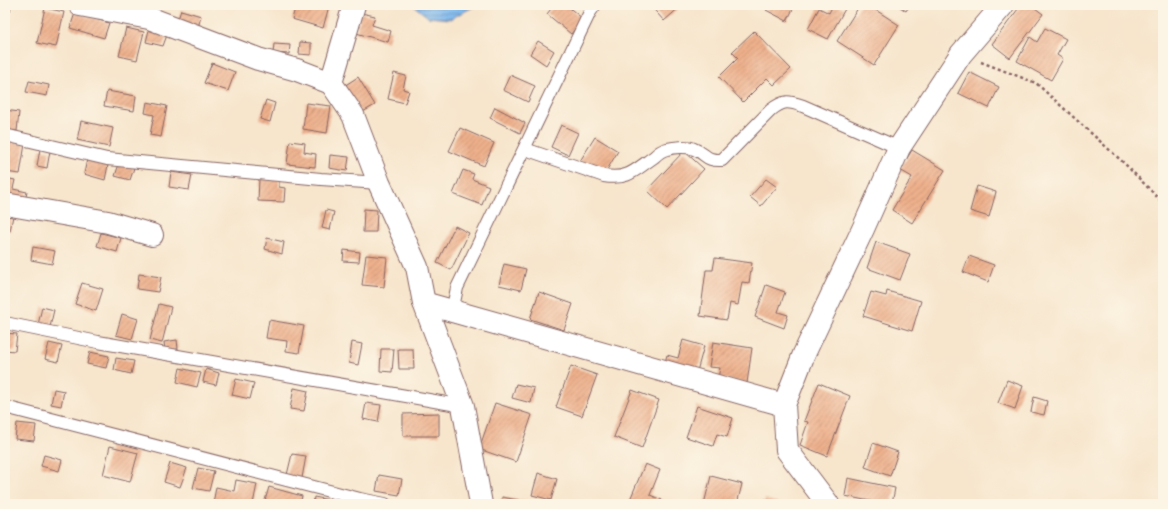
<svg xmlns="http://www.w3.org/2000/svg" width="1168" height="509" font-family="'Old Standard TT',serif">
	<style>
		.water { fill: url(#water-rules); stroke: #626b8c }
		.building { fill: url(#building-hatch) }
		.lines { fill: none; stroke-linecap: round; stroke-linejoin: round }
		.service-casing { stroke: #876463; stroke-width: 14 }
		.minor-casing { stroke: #876463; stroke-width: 24 }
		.path { stroke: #876463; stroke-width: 2.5; stroke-dasharray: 3 3; stroke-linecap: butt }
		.service { stroke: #fff; stroke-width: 12 }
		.minor { stroke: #fff; stroke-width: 22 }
	</style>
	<defs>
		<pattern id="water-rules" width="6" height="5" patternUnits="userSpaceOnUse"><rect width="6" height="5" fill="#7bb7ed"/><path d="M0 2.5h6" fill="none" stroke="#6794c0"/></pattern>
		<pattern id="building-hatch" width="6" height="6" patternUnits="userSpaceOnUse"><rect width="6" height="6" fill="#eeb08c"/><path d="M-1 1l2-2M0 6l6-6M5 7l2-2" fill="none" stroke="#c38f73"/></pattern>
	</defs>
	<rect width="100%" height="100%" fill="#fcf5e5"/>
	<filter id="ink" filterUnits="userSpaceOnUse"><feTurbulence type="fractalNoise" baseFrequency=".025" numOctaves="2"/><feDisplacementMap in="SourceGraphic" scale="8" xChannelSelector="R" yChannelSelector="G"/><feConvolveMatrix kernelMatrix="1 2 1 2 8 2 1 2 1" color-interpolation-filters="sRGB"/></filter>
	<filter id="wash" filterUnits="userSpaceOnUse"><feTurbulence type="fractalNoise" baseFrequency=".012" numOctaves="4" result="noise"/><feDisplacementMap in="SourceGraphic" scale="16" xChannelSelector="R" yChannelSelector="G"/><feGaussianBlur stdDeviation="0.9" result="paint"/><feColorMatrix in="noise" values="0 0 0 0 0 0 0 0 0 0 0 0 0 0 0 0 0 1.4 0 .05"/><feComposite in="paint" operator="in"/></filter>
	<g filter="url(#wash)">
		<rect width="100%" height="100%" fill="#f7e5cc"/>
		<!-- water -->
		<polygon class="water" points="413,5 477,5 450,19 428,17"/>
		<g id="blocks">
			<!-- building -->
			<g class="building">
				<polygon points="5,5 11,5 10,12 5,11"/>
				<polygon points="296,5 325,5 329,6 323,28 292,19"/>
				<polygon points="554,5 566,5 583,19 571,34 547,14"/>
				<polygon points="650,5 682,5 664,21"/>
				<polygon points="769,5 786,5 793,9 787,21 766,10"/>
				<polygon points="833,5 837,5 845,9 828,39 808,29 819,8 829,13"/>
				<polygon points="860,5 868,5 899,25 874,65 837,41"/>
				<polygon points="897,5 910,5 906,11"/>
				<polygon points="1021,5 1031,5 1043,14 1010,58 992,44"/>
				<polygon points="45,8 64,12 56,47 37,43"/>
				<polygon points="181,10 201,16 198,28 177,22"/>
				<polygon points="75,13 109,23 104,38 70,28"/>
				<polygon points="361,13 375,16 372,25 391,31 388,42 356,33"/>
				<polygon points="126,28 144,32 137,60 119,56"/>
				<polygon points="1045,28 1066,39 1057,55 1063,59 1051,80 1017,61 1030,37 1037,42"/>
				<polygon points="149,30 167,35 163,46 146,42"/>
				<polygon points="754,31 791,69 774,85 767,78 743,102 719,77 738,58 732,52"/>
				<polygon points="538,41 554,51 546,65 530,54"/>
				<polygon points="300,42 311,43 311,55 299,54"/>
				<polygon points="274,44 290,45 289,54 273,53"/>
				<polygon points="212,63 235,72 228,91 204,83"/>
				<polygon points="969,72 999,87 989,108 958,93"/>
				<polygon points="394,73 406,76 403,89 409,91 405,103 388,99"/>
				<polygon points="510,75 535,86 528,102 503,90"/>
				<polygon points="358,77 375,105 361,113 344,86"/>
				<polygon points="29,81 49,85 47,96 26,92"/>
				<polygon points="107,91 136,96 134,111 104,106"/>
				<polygon points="266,100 275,103 270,122 260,119"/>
				<polygon points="147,102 167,106 161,137 150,135 154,115 145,113"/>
				<polygon points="306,103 331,106 327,133 303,129"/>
				<polygon points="495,107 525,123 520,133 490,118"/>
				<polygon points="5,110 19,112 17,131 5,130"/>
				<polygon points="81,121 113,128 109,147 77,140"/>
				<polygon points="561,125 578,133 568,155 551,147"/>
				<polygon points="460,128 494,143 484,166 449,151"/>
				<polygon points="595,137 618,151 604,175 580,161"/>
				<polygon points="290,141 305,143 304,152 316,154 315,167 287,164"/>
				<polygon points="8,142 25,144 20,174 5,172 5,159"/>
				<polygon points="40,149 50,151 47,168 37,166"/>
				<polygon points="912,150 945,170 912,223 892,210 912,177 900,170"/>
				<polygon points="684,151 704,169 667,209 647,190"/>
				<polygon points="330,155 349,157 347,171 329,168"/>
				<polygon points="87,159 108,165 105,180 84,174"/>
				<polygon points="119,164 134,168 130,180 115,176"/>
				<polygon points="463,170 474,174 472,179 489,186 482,205 453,194"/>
				<polygon points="171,172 192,175 189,190 169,187"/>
				<polygon points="5,178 15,180 13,189 27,192 25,201 5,196"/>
				<polygon points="259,179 279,180 279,187 285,188 284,202 258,201"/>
				<polygon points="766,179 777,187 761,206 750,197"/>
				<polygon points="977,186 996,192 989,217 970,211"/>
				<polygon points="5,209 14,211 10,231 5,230"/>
				<polygon points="364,209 377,210 376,232 363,232"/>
				<polygon points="326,210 334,212 330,230 322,228"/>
				<polygon points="455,226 469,233 451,270 437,263"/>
				<polygon points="101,233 121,238 117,252 97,246"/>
				<polygon points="267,238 284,242 282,254 265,249"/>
				<polygon points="876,242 910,254 900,280 867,268"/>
				<polygon points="33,247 55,251 52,264 31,260"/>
				<polygon points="344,250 360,252 359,262 343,261"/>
				<polygon points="366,255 387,257 384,287 362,285"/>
				<polygon points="969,256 994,265 988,282 963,272"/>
				<polygon points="715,258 752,263 749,283 742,282 738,305 730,303 727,320 700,316 706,270 713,270"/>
				<polygon points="504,264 526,269 521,290 499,285"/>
				<polygon points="139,274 161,277 158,292 137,289"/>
				<polygon points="82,283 103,289 96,311 75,304"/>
				<polygon points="766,285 785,292 778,312 788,315 784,328 755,317"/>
				<polygon points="887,291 921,301 912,331 863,316 871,292 886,296"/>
				<polygon points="539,292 573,304 564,330 530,319"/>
				<polygon points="159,304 171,307 162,343 150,340"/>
				<polygon points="42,307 54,310 50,327 38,325"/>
				<polygon points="122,314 138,319 132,339 116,335"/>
				<polygon points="269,320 304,326 299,353 286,351 287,341 266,338"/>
				<polygon points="5,333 17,334 15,351 5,350"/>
				<polygon points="177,340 178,349 165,350 164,342"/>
				<polygon points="683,340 704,346 696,375 664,366 667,355 678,358"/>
				<polygon points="352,342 362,344 358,365 349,363"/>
				<polygon points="713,342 752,348 747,383 718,378 720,368 709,367"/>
				<polygon points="49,343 62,346 58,362 45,359"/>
				<polygon points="381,349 394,349 392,372 380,371"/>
				<polygon points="398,349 413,349 414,369 399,369"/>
				<polygon points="90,352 109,356 106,368 87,364"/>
				<polygon points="116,358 134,361 131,374 114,370"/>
				<polygon points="571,366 597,375 582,416 556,407"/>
				<polygon points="180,368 201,373 197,387 177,382"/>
				<polygon points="206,369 219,373 216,385 203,382"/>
				<polygon points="236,379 254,383 250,399 232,395"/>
				<polygon points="1007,380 1023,386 1015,409 998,403"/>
				<polygon points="819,383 850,396 827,456 800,445 808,422 804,421"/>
				<polygon points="516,384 534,388 531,403 512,398"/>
				<polygon points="294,388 308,391 304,411 290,409"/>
				<polygon points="54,389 64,391 61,406 51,404"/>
				<polygon points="632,390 659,400 642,448 614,437"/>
				<polygon points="1034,397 1047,401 1044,415 1031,412"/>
				<polygon points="366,403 381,405 378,422 363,419"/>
				<polygon points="495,403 532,415 516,462 479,449"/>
				<polygon points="697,406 733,418 727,437 717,434 713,446 686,437"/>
				<polygon points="439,413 439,436 403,436 403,414"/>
				<polygon points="17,423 36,425 34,441 15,439"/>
				<polygon points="873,443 898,452 890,476 865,467"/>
				<polygon points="110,446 138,453 130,482 103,475"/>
				<polygon points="292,454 306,456 302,478 287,475"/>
				<polygon points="44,455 62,460 59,471 41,466"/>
				<polygon points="170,463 187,468 180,487 164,482"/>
				<polygon points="645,464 660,470 650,495 662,500 660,504 633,504 629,502"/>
				<polygon points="198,468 214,471 209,491 193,488"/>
				<polygon points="538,473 557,479 551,500 532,495"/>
				<polygon points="379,475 402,479 399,495 376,491"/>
				<polygon points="711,476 742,484 737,504 704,504"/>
				<polygon points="848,478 895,488 892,504 884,504 845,496"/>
				<polygon points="236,480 257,484 253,504 213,504 216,487 234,491"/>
				<polygon points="269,487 302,496 300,504 264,504"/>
				<polygon points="314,497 345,503 345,504 313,504"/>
				<polygon points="502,497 528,502 527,504 501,504"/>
				<polygon points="765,499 782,504 764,504"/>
			</g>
		</g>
	</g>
	<g filter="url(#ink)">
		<use href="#blocks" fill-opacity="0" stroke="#876463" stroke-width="1"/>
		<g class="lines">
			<defs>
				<g id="service">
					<polyline points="5,135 107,159 321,179 379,183"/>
					<path d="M 525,149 L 604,176 C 628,180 635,170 654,157 C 657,154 662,150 667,149 C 674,147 687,146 694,149 C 707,154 705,161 722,160 L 771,110 C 784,100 788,101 803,106 L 899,148"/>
					<polyline points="452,312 457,288 590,12 595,5"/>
					<polyline points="5,323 98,342 463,406"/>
					<polyline points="5,407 360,499 385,504"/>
				</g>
				<g id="minor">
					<polyline points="80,5 149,18 258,59 297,70 331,83"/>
					<polyline points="354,5 331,83 353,115 379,183 417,267 424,303 463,406 481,504"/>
					<polyline points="5,204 108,222 152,235"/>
					<polyline points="424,303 784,405"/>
					<polyline points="828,504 787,450 784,405 804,354 863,229 899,148 961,54 1003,5"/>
				</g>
			</defs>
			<!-- service casing -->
			<use href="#service" class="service-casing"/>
			<!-- minor casing -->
			<use href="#minor" class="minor-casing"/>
			<!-- path -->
			<polyline class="path" points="981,62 1036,83 1125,164 1163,203"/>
			<!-- service -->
			<use href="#service" class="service"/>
			<!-- minor -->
			<use href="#minor" class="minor"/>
		</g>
	</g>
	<!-- margin -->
	<rect width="1168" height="509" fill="none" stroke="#fcf5e5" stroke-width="20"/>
</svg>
